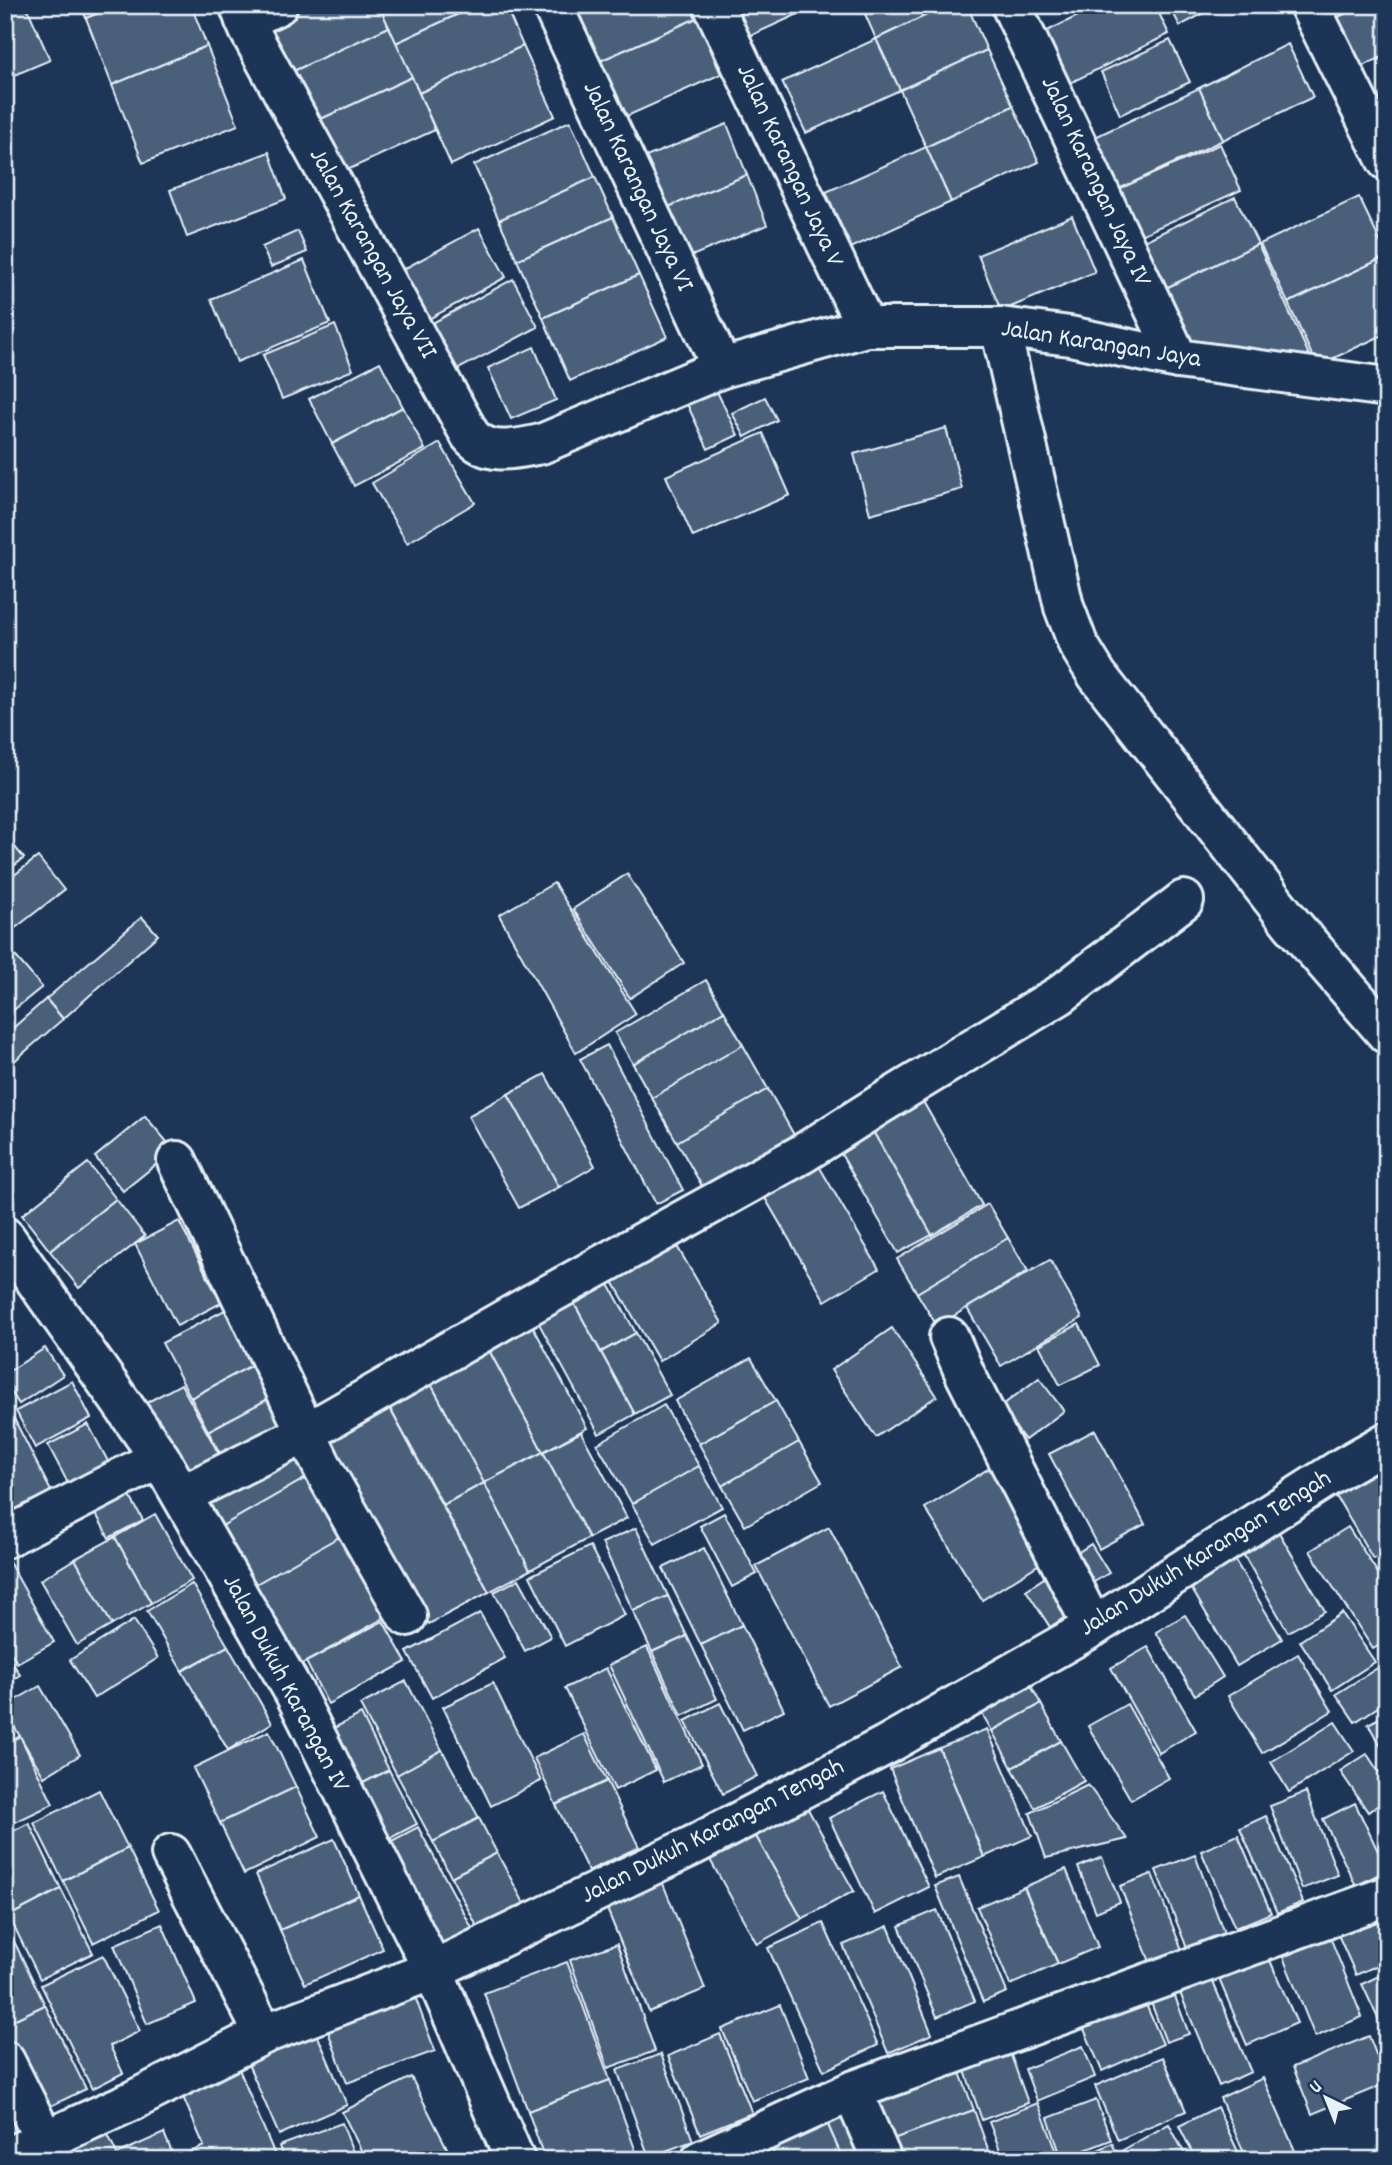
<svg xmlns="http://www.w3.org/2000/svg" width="1392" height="2165" font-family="Dekko,sans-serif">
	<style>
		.building { fill: #495e7a; stroke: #e8f1f8; stroke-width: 2 }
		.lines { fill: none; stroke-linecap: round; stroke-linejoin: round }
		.street-casing { stroke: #e8f1f8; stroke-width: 44 }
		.street { stroke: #1d3557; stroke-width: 38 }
		.labels { text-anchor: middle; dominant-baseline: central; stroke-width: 5; stroke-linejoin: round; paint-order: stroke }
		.street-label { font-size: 26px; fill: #e8f1f8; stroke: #1d3557 }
	</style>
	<rect width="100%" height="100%" fill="#1d3557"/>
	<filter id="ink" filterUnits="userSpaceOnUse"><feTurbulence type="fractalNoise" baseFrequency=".0143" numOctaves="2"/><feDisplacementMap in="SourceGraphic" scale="14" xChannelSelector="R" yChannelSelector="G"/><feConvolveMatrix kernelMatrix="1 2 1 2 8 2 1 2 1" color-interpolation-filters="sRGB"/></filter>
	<g filter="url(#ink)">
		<!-- building -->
		<g class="building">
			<polygon points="5,5 26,5 50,60 5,79"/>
			<polygon points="81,5 120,5 86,18"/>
			<polygon points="120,5 191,5 207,46 112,85 86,18"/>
			<polygon points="286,5 379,5 389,27 285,75 259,18"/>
			<polygon points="379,5 478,5 396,43"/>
			<polygon points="478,5 505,5 523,46 419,93 396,43"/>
			<polygon points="590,5 691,5 697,18 591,65 569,15"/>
			<polygon points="737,5 818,5 750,36"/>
			<polygon points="861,5 948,5 876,39"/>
			<polygon points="948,5 967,5 987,50 900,90 876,39"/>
			<polygon points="1100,5 1155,5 1169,34 1058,89 1033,38"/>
			<polygon points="1169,5 1219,5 1180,26"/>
			<polygon points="1328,5 1363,5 1334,19"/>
			<polygon points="1363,5 1387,5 1387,55 1356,69 1334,19"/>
			<polygon points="697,18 721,74 616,121 591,65"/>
			<polygon points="389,27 412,77 308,125 285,75"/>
			<polygon points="876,39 900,90 806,133 782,82"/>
			<polygon points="1170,40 1190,82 1120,115 1101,72"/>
			<polygon points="1288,44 1313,97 1223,140 1199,88"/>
			<polygon points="207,46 238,125 143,163 112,85"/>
			<polygon points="523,46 555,116 451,165 419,93"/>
			<polygon points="987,50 1013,106 926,147 900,90"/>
			<polygon points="412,77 435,130 332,177 308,125"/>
			<polygon points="1199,88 1223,140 1119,189 1095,137"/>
			<polygon points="1013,106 1039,162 951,202 926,147"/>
			<polygon points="570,121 595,177 499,220 474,165"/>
			<polygon points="727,124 747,175 661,210 641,159"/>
			<polygon points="1220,144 1241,190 1141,235 1119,189"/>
			<polygon points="926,147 951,202 851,248 826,192"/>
			<polygon points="269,152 286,199 187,237 170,190"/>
			<polygon points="747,175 767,225 682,260 661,210"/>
			<polygon points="595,177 613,217 517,260 499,220"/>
			<polygon points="1235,197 1258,244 1166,288 1144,241"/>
			<polygon points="1359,197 1387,256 1288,303 1260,244"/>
			<polygon points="1072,216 1095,272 1001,311 978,255"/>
			<polygon points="613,217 639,275 543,318 517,260"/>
			<polygon points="479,228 506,277 418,325 391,276"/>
			<polygon points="298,231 307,252 271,267 262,247"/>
			<polygon points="1258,244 1310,357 1301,361 1192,342 1166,288"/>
			<polygon points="1387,256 1387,333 1317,366 1288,303"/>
			<polygon points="304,260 330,323 237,362 211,299"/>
			<polygon points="639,275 667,337 570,381 543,318"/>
			<polygon points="513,279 538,327 451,373 427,326"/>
			<polygon points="335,325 353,370 282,399 263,355"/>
			<polygon points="534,347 556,400 511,419 488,368"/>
			<polygon points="380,362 403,407 332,444 309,399"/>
			<polygon points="709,375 738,435 708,449 680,389"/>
			<polygon points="765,397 777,420 745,437 732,413"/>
			<polygon points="403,407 425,449 354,486 332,444"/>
			<polygon points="946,428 962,489 870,514 854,454"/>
			<polygon points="763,433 790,495 693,537 666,476"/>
			<polygon points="440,443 475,503 407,543 372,483"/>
			<polygon points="5,835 24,858 5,873"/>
			<polygon points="38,857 64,890 5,936 5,882"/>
			<polygon points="627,874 684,963 630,998 573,909"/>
			<polygon points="554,883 636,1014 576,1053 499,915"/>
			<polygon points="142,917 158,935 63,1019 46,999"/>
			<polygon points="5,944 42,987 5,1017"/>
			<polygon points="706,980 724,1011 633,1064 615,1033"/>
			<polygon points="46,999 63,1019 5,1069 5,1035"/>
			<polygon points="724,1011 743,1045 652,1098 633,1064"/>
			<polygon points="607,1045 683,1190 656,1204 580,1059"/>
			<polygon points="743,1045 768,1089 677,1142 652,1098"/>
			<polygon points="545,1074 595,1166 559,1187 508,1094"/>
			<polygon points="768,1089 794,1135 703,1188 677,1142"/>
			<polygon points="917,1091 982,1205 932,1235 867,1121"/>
			<polygon points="508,1094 559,1187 519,1208 468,1116"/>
			<polygon points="145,1116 174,1150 123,1191 95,1157"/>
			<polygon points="867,1121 932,1235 898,1253 833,1140"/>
			<polygon points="88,1163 116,1199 50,1251 22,1215"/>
			<polygon points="819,1166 879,1269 825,1301 765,1198"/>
			<polygon points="116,1199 145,1236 79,1288 50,1251"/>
			<polygon points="988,1204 1008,1238 917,1293 897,1259"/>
			<polygon points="179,1221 221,1303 177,1326 135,1244"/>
			<polygon points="671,1236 722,1323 659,1361 608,1273"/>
			<polygon points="1008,1238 1028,1271 937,1326 917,1293"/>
			<polygon points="1050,1260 1082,1318 1001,1366 967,1308"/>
			<polygon points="601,1270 636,1333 601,1352 566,1289"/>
			<polygon points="566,1289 635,1414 599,1434 531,1309"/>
			<polygon points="238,1303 267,1357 191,1398 162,1343"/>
			<polygon points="528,1317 587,1428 543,1452 484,1341"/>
			<polygon points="1079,1324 1100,1365 1060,1385 1039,1345"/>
			<polygon points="892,1328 937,1396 876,1437 831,1370"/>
			<polygon points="636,1333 670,1395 635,1414 601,1352"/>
			<polygon points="484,1341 543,1452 484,1483 425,1373"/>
			<polygon points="45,1348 63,1375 19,1404 5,1383 5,1374"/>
			<polygon points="267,1357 285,1390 208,1431 191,1398"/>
			<polygon points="751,1358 776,1401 699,1444 675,1401"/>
			<polygon points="425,1373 484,1483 443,1505 383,1396"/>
			<polygon points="1039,1378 1064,1411 1025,1440 1000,1407"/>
			<polygon points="72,1381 91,1418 35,1448 16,1411"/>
			<polygon points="181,1384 221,1458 183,1479 144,1404"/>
			<polygon points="285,1390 297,1419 223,1459 208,1431"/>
			<polygon points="383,1396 489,1592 429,1624 324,1428"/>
			<polygon points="5,1401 53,1495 5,1520"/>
			<polygon points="776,1401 799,1442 722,1486 699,1444"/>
			<polygon points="664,1405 699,1466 632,1504 597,1444"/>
			<polygon points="88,1424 110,1465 70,1487 48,1445"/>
			<polygon points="1095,1430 1145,1524 1099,1549 1049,1454"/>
			<polygon points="581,1432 627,1518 589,1538 543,1452"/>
			<polygon points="294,1441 313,1474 217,1529 198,1496"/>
			<polygon points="799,1442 822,1482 745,1526 722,1486"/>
			<polygon points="1387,1450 1387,1551 1373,1559 1329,1484"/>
			<polygon points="543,1452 589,1538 530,1570 484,1483"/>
			<polygon points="699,1466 722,1507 655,1544 632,1504"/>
			<polygon points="993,1466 1049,1558 982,1600 925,1508"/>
			<polygon points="313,1474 346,1533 249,1588 217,1529"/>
			<polygon points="122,1482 143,1520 109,1538 89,1501"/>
			<polygon points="484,1483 530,1570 489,1592 443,1505"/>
			<polygon points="724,1513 757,1574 732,1587 700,1526"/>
			<polygon points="155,1514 192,1580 151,1603 115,1537"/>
			<polygon points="1274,1524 1325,1611 1288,1632 1238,1545"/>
			<polygon points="829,1527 902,1667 829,1706 756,1566"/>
			<polygon points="1348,1527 1387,1587 1387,1641 1373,1649 1310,1551"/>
			<polygon points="636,1528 668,1596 633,1611 602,1543"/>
			<polygon points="346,1533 391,1614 295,1668 249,1588"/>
			<polygon points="115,1537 151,1603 112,1625 75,1559"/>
			<polygon points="1091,1544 1109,1573 1089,1585 1071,1557"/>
			<polygon points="590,1546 625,1615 565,1646 530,1576"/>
			<polygon points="704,1548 742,1625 701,1645 663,1568"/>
			<polygon points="1230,1552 1282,1639 1237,1666 1186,1579"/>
			<polygon points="75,1559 112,1625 77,1645 40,1580"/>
			<polygon points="9,1562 54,1642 17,1663 5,1643 5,1564"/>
			<polygon points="1053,1572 1077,1609 1050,1627 1026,1590"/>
			<polygon points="519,1579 551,1637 525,1651 494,1592"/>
			<polygon points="192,1584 228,1646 182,1671 147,1611"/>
			<polygon points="668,1596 687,1636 652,1652 633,1611"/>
			<polygon points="480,1613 505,1658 432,1698 407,1652"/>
			<polygon points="1342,1613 1375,1662 1332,1690 1300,1641"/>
			<polygon points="1185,1615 1223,1677 1195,1695 1156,1632"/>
			<polygon points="134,1620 158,1658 94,1698 70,1660"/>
			<polygon points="383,1621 406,1662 328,1704 306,1662"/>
			<polygon points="742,1625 784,1710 743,1730 701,1645"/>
			<polygon points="687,1636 717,1699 682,1716 652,1652"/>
			<polygon points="228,1646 272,1723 228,1750 182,1671"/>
			<polygon points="647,1647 702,1764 664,1782 609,1665"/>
			<polygon points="1148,1647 1196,1731 1159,1753 1111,1668"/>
			<polygon points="5,1650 20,1675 5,1684"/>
			<polygon points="1298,1654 1332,1711 1262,1753 1228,1696"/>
			<polygon points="1387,1662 1387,1701 1355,1722 1336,1694"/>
			<polygon points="606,1668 656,1770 615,1790 565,1688"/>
			<polygon points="1023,1671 1041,1704 992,1731 973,1698"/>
			<polygon points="406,1681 442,1750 397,1775 360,1705"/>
			<polygon points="493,1683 541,1781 491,1806 443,1707"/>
			<polygon points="40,1686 80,1755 44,1777 5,1711 5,1706"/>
			<polygon points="720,1703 757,1776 723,1794 685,1721"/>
			<polygon points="1041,1704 1061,1741 1012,1768 992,1731"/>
			<polygon points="1127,1704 1169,1778 1131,1800 1088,1726"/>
			<polygon points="361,1714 389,1770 353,1788 324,1733"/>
			<polygon points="1387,1714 1387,1748 1383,1750 1368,1724"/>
			<polygon points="1335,1722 1354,1751 1289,1792 1271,1762"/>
			<polygon points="987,1729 1032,1836 984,1857 939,1748"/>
			<polygon points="269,1731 296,1787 220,1823 193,1768"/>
			<polygon points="584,1734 607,1781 556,1805 534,1758"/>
			<polygon points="20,1736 53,1804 5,1827 5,1744"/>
			<polygon points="1061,1741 1084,1781 1035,1808 1012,1768"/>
			<polygon points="939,1748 984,1857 935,1878 890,1769"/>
			<polygon points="442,1750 479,1818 433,1842 397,1775"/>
			<polygon points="1367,1754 1387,1785 1387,1799 1368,1812 1340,1771"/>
			<polygon points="389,1770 417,1824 381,1843 353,1788"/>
			<polygon points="607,1781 639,1847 588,1871 556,1805"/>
			<polygon points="1088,1785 1127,1839 1046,1858 1030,1813"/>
			<polygon points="296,1787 320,1837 244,1874 220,1823"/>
			<polygon points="99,1790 128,1848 63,1881 34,1823"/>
			<polygon points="883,1791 929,1887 875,1914 829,1818"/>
			<polygon points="1306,1792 1338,1875 1302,1889 1270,1806"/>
			<polygon points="800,1795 854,1891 802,1919 749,1824"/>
			<polygon points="1355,1803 1387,1870 1356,1886 1323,1819"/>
			<polygon points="1266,1816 1303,1902 1277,1913 1240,1828"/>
			<polygon points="479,1818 497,1853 451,1877 433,1842"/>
			<polygon points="29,1823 61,1889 9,1916 5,1908 5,1835"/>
			<polygon points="749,1824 802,1919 757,1944 704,1849"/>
			<polygon points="418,1827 472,1928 438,1946 384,1845"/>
			<polygon points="1238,1835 1271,1913 1235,1928 1201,1851"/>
			<polygon points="334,1839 359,1895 280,1930 256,1874"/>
			<polygon points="128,1848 159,1910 93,1943 63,1881"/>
			<polygon points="497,1853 524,1903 478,1928 451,1877"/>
			<polygon points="1195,1855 1224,1933 1187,1948 1156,1870"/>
			<polygon points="1102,1857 1120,1902 1096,1912 1078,1867"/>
			<polygon points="1066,1869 1098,1947 1058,1964 1024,1887"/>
			<polygon points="1152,1874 1184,1955 1152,1967 1120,1886"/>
			<polygon points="959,1877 1007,1992 983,2002 935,1886"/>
			<polygon points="662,1881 705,1989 649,2012 605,1904"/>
			<polygon points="1024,1887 1058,1964 1010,1985 977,1907"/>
			<polygon points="61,1889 93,1953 40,1979 9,1916"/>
			<polygon points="359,1895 383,1949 305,1984 280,1930"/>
			<polygon points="1387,1904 1387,1961 1356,1975 1335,1928"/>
			<polygon points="937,1910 975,2001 937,2017 899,1926"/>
			<polygon points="823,1923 878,2045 824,2071 768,1948"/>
			<polygon points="162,1924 196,2003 147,2024 114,1945"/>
			<polygon points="888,1926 932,2034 888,2053 843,1945"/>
			<polygon points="10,1933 45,2005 5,2024 5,1936"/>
			<polygon points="1330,1937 1362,2017 1315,2037 1283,1957"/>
			<polygon points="617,1944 655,2051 608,2068 570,1960"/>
			<polygon points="1266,1951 1297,2023 1247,2045 1216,1972"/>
			<polygon points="103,1955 140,2031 110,2046 123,2073 92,2089 41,1985"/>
			<polygon points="567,1962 610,2080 528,2111 484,1993"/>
			<polygon points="1207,1968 1251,2072 1219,2086 1175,1981"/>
			<polygon points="1387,1972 1387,2022 1381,2025 1362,1984"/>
			<polygon points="410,1983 435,2051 347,2083 322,2015"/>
			<polygon points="1170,1983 1189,2034 1166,2042 1147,1992"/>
			<polygon points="1139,1988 1163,2044 1102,2071 1078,2015"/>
			<polygon points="45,2005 86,2089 34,2114 5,2055 5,2024"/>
			<polygon points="780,2005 809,2078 752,2101 722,2029"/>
			<polygon points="314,2027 347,2105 279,2135 245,2057"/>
			<polygon points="720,2034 752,2113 700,2134 668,2056"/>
			<polygon points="1369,2036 1387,2083 1312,2114 1293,2067"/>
			<polygon points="1083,2046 1095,2077 1037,2101 1025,2069"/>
			<polygon points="1008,2047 1028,2103 982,2120 963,2065"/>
			<polygon points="661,2054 693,2141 649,2157 617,2070"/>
			<polygon points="1163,2057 1186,2111 1118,2140 1095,2086"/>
			<polygon points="956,2062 974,2110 882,2143 865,2095"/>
			<polygon points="239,2069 277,2160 184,2160 182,2156 204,2146 181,2092"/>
			<polygon points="411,2077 453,2160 366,2160 342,2112"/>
			<polygon points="1263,2078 1296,2153 1281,2160 1247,2160 1220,2098"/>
			<polygon points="610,2080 639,2160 545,2160 528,2111"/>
			<polygon points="1096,2100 1111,2140 1062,2159 1048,2118"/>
			<polygon points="1038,2103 1060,2160 1004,2160 989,2122"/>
			<polygon points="855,2106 878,2160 843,2160 825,2118"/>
			<polygon points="1217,2107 1242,2160 1196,2160 1179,2126"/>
			<polygon points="974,2110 992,2160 888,2160 882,2143"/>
			<polygon points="825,2118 843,2160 776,2160 769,2142"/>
			<polygon points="342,2123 356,2160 284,2160 279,2146"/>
			<polygon points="103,2124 117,2154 164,2133 175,2160 71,2160 63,2142"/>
			<polygon points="1169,2124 1188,2160 1129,2160 1123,2150"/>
			<polygon points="1112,2143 1120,2160 1078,2160"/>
		</g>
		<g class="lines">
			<defs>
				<g id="street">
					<path d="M 239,5 L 249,30 L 470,435 C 488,457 516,449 541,444 L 722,368 L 866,327 L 1000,327 L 1070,336 L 1178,359 L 1387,387"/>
					<polyline points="552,5 722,368"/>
					<polyline points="713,5 866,327"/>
					<polyline points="1011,5 1178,359"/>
					<polyline points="1309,5 1387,161"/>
					<polyline points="245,21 278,5"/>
					<polyline points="1000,327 1064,607 1078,644 1097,675 1291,923 1387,1034"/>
					<polyline points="177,1161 306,1433 519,1311 802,1154 879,1105 1060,995 1184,900"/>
					<polyline points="5,1237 160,1458 294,1692 433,1970 515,2160"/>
					<polyline points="949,1337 965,1374 1093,1627"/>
					<polyline points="182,1495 306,1433 324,1470 407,1616"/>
					<polyline points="5,1538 160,1458"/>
					<polyline points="171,1854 264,2034"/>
					<polyline points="5,2061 44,2139"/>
					<polyline points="852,2091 882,2160"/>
					<polyline points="5,2158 132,2101 264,2034 433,1970 692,1846 886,1745 1093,1627 1343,1467 1387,1442"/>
					<polyline points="701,2160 852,2091 1387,1896"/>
				</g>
			</defs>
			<!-- street casing -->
			<use href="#street" class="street-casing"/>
			<!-- street -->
			<use href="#street" class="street"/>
		</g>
	</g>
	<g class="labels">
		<!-- street labels -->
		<g class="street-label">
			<text transform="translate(789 166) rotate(65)">Jalan Karangan Jaya V</text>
			<text transform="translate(1095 182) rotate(65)">Jalan Karangan Jaya IV</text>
			<text transform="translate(637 187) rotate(65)">Jalan Karangan Jaya VI</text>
			<text transform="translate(372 254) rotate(61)">Jalan Karangan Jaya VII</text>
			<text transform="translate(1101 345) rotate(9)">Jalan Karangan Jaya</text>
			<text transform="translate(1206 1554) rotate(-32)">Jalan Dukuh Karangan Tengah</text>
			<text transform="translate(285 1684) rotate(62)">Jalan Dukuh Karangan IV</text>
			<text transform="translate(713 1832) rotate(-27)">Jalan Dukuh Karangan Tengah</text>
		</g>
	</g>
	<!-- margin -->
	<rect width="1392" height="2165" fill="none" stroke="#1d3557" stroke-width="28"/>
	<rect x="14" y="14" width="1364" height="2137" fill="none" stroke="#e8f1f8" stroke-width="2.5" filter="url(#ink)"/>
	<!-- north arrow -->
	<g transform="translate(1326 2098) rotate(317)" stroke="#1d3557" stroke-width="5" paint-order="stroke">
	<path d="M0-5L12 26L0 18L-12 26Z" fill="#e8f1f8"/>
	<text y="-10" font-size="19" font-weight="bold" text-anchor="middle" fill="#e8f1f8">U</text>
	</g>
</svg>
